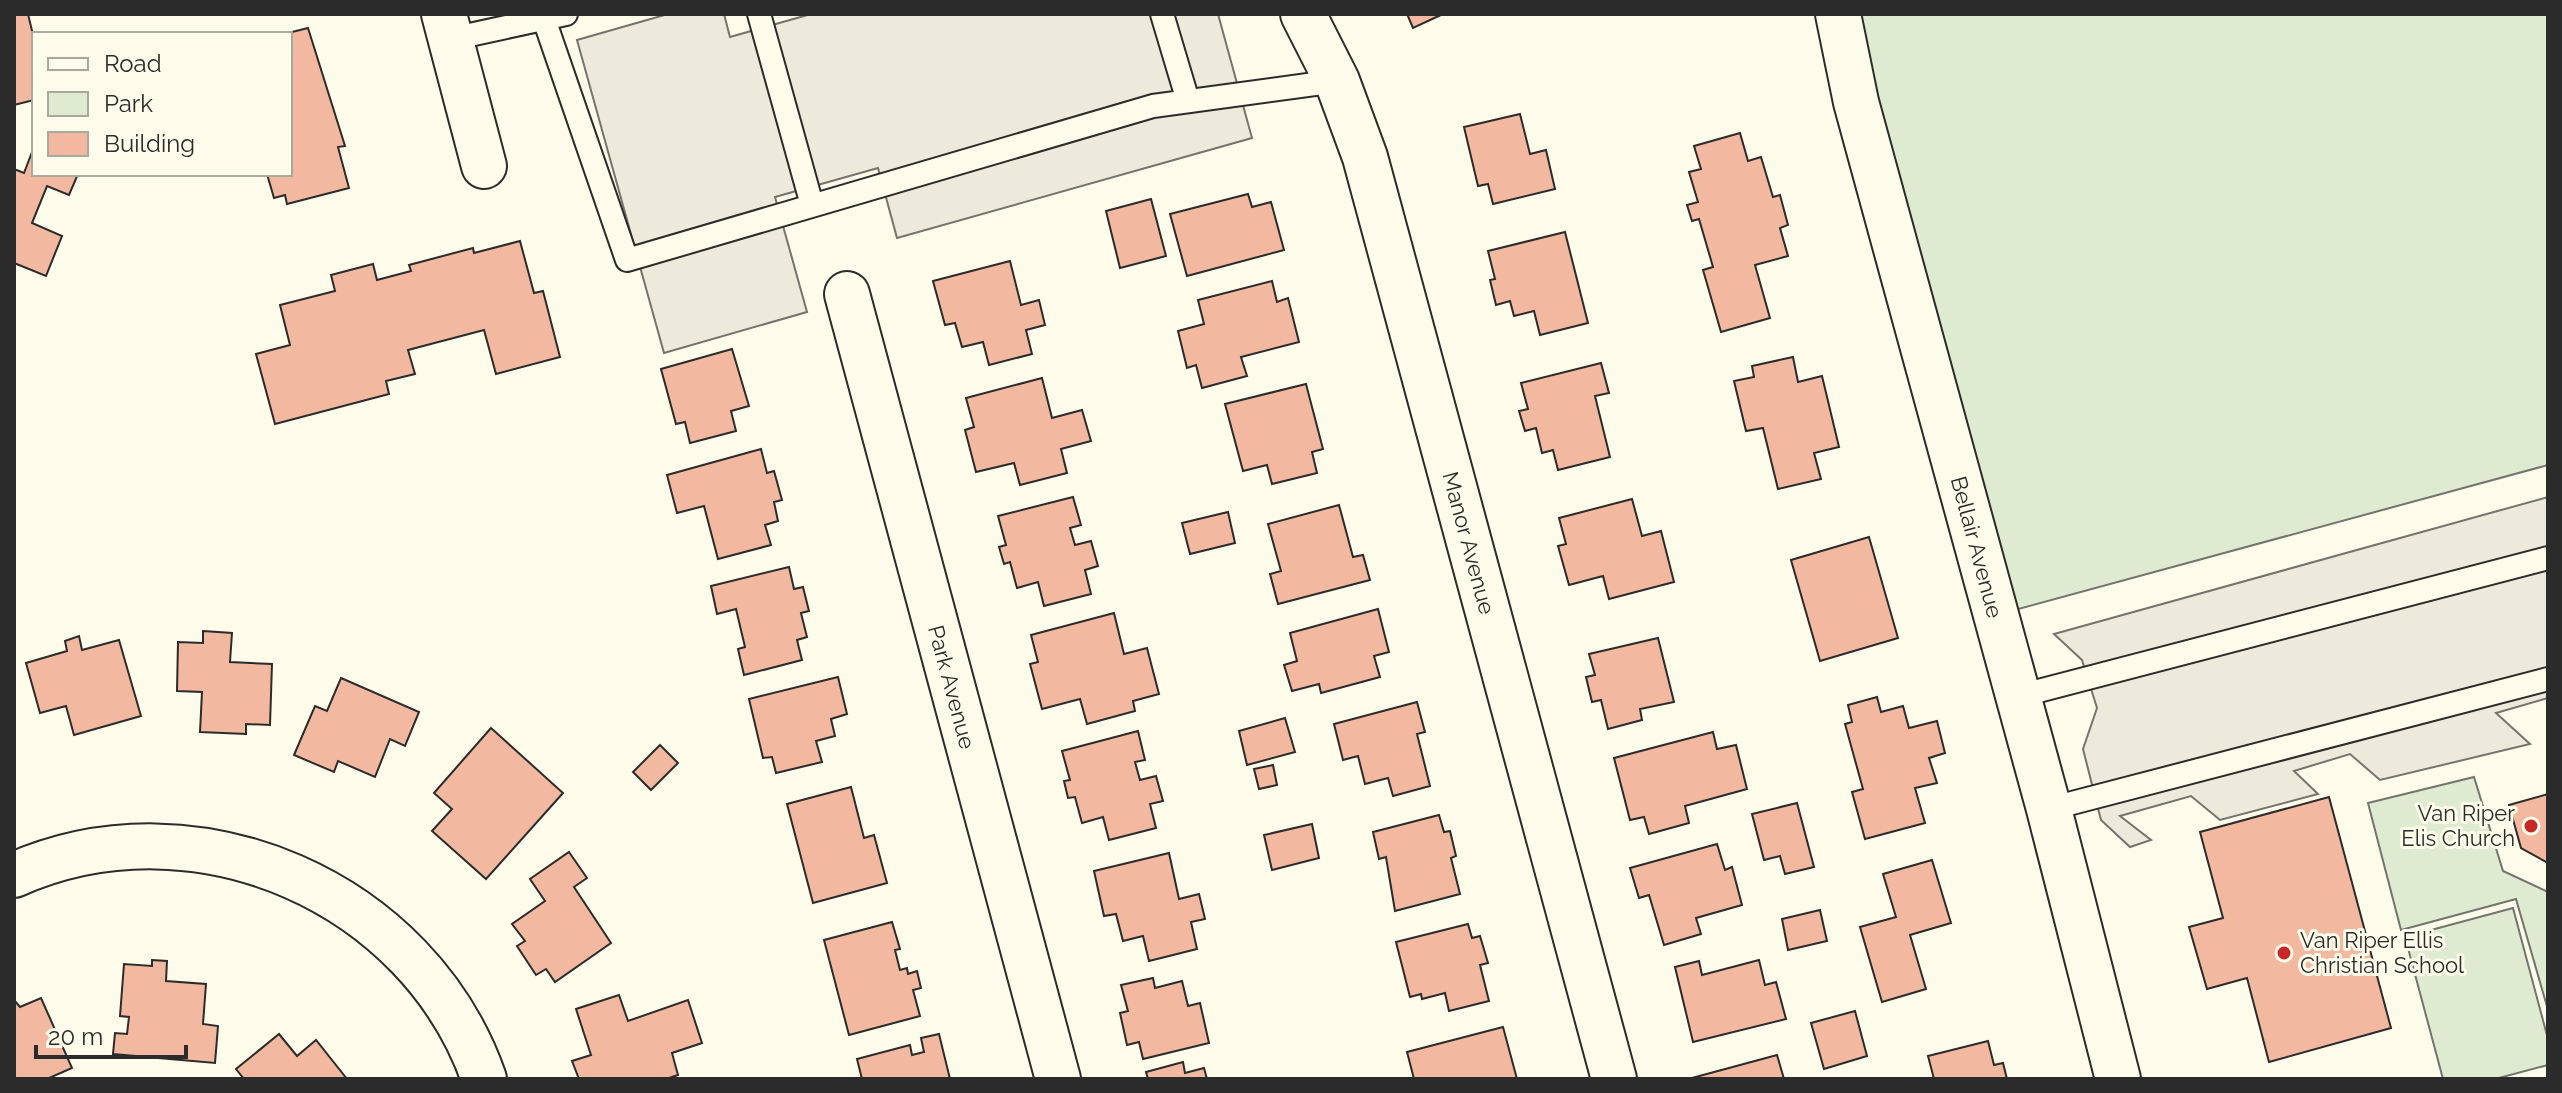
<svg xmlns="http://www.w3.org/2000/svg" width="2562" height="1093" font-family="Raleway,sans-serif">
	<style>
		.green { fill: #deebd1; stroke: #74746e; stroke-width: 2 }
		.parking { fill: #eceadb; stroke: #74746e; stroke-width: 2 }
		.building { fill: #f2b8a0; stroke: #2b2b2b; stroke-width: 2 }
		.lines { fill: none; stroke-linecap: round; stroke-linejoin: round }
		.service-casing { stroke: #2b2b2b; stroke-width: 26 }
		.minor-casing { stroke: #2b2b2b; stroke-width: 48 }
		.service { stroke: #fdfbea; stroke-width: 22 }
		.minor { stroke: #fdfbea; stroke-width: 44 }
		.poi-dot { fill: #c62828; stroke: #fdfbea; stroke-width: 3 }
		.labels { text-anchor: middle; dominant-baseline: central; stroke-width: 6; stroke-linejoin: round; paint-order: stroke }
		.street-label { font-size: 22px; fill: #2b2b2b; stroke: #fdfbea }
		.poi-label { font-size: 22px; fill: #2b2b2b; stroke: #fdfbea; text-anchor: end }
	</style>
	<rect width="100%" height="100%" fill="#fdfbea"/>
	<!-- green -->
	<g class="green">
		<polygon points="1838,14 2548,14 2548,465 1996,615"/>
		<polygon points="2474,777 2503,871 2548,892 2548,1010 2516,899 2401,930 2368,803"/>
		<polygon points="2513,908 2548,1039 2548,1065 2495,1079 2443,1079 2405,937"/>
	</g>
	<!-- parking -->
	<g class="parking">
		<polygon points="668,14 724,14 730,37 811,14 1218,14 1252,138 897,238 878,168 775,197 807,312 664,353 577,40"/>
		<polygon points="2548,497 2548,698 2496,713 2530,744 2380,780 2350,754 2294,771 2318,794 2220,820 2191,796 2120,816 2151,840 2130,847 2101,820 2083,749 2097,708 2082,660 2054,634"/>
	</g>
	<!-- building -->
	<g class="building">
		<polygon points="14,14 28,14 34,39 34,100 14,105"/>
		<polygon points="1407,14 1443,14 1413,28"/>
		<polygon points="308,28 345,146 338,147 349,188 287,204 285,195 274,198 267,174 290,174 290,34 284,34"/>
		<polygon points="1520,114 1530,154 1546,150 1555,189 1493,204 1488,184 1478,186 1464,127"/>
		<polygon points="1740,133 1748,161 1761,157 1773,197 1780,195 1788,225 1780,228 1788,256 1755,265 1770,318 1721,332 1703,270 1713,267 1699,219 1692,221 1687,205 1698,202 1689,172 1701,169 1694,146"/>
		<polygon points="32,152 34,174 78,174 69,195 47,186 32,223 62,236 46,276 14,263 14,169 24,173"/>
		<polygon points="1248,194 1252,207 1271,202 1284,250 1187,276 1170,214"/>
		<polygon points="1151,199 1166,256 1120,268 1106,211"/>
		<polygon points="1565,232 1588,323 1540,335 1534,311 1514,316 1510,301 1496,305 1490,280 1495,279 1488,251"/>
		<polygon points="520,241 534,293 543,291 560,357 496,374 484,330 408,350 415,374 386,381 389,394 275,424 256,354 290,345 280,305 335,291 331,275 373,264 377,280 411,271 409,265 473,248 474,253"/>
		<polygon points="1010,261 1021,305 1039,300 1045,325 1026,330 1032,354 989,365 983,342 962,347 955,323 945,325 933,281"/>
		<polygon points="1272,281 1277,302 1288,298 1299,342 1241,357 1247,376 1202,388 1196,365 1187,368 1178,331 1204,324 1198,300"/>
		<polygon points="732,349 749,406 731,411 736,431 690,443 685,422 676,424 661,369"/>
		<polygon points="1793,357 1798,382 1822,376 1839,447 1814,453 1821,479 1778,489 1763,428 1746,431 1734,381 1754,377 1752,366"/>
		<polygon points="1601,363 1609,393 1595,396 1610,457 1558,470 1553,450 1542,453 1536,428 1525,431 1519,411 1528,409 1521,383"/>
		<polygon points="1042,378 1052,418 1082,410 1091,441 1061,449 1067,473 1020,485 1014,463 976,472 965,430 974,427 966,398"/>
		<polygon points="1306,384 1323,449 1312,452 1317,473 1272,484 1267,465 1243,471 1225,404"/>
		<polygon points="761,449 767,473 774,471 782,500 774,502 778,521 765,525 771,545 718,559 704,506 677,513 667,475"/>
		<polygon points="1073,497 1081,525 1070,528 1075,545 1091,541 1098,566 1085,570 1091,594 1044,606 1038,582 1017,588 1010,562 1004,564 999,547 1006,545 998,516"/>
		<polygon points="1632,499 1642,536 1661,531 1674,582 1609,599 1603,576 1569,585 1558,546 1566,544 1559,518"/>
		<polygon points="1339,505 1353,557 1363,555 1370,580 1278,604 1270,574 1281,571 1268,524"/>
		<polygon points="1228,512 1235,543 1190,554 1182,523"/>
		<polygon points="1869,537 1898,638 1820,661 1791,560"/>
		<polygon points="789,567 794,589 803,587 809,611 801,613 807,637 797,640 802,660 744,675 738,649 745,647 736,609 717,614 711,586"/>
		<polygon points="1378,609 1389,652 1374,656 1380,677 1321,693 1319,684 1292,691 1284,665 1297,661 1290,633"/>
		<polygon points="1114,613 1124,654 1147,648 1159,694 1133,701 1135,711 1087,724 1080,699 1042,709 1030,664 1038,662 1031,635"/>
		<polygon points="203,631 232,633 230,662 272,664 270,725 246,724 246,734 200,732 202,692 177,691 178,642 203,643"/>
		<polygon points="79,636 82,650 119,640 141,716 74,735 66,706 40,713 26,663 67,651 65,641"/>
		<polygon points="1658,638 1674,702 1640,709 1642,720 1608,729 1601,700 1592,702 1586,677 1595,675 1589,654"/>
		<polygon points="838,677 847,714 831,719 835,736 816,741 822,762 776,773 772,757 763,758 749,699"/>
		<polygon points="341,678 419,712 405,746 390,739 375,777 338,761 334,772 294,755 315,706 327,711"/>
		<polygon points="1877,697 1881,712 1903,706 1909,728 1937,721 1945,753 1929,758 1937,783 1915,788 1925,823 1865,839 1852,792 1863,789 1845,724 1852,722 1848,705"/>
		<polygon points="1417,702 1425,732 1417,734 1430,786 1393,796 1388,778 1365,784 1358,756 1343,760 1334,724"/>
		<polygon points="1285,718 1295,752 1247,765 1239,731"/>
		<polygon points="491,728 563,793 486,879 432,831 452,809 434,793"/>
		<polygon points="1138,731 1145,760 1135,762 1140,780 1156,776 1163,801 1150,804 1156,828 1109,840 1103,817 1082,823 1075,797 1068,798 1064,781 1070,780 1062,751"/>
		<polygon points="1713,732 1717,749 1736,745 1747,789 1685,806 1689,823 1649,834 1644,817 1630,820 1614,758"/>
		<polygon points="660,745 678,763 651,790 633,772"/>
		<polygon points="1273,765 1277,785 1259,789 1254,769"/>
		<polygon points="851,787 864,838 874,835 887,883 813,903 787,804"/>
		<polygon points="2548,794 2548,863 2521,848 2509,805"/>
		<polygon points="2329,797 2391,1028 2269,1062 2247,978 2207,989 2189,927 2223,918 2200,832"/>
		<polygon points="1797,803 1814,867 1785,874 1780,856 1764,860 1752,814"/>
		<polygon points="1439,815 1444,832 1450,831 1456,856 1451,858 1460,894 1395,911 1386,857 1379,859 1373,832"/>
		<polygon points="1312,824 1319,858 1272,870 1264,835"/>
		<polygon points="1717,844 1725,870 1732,867 1742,905 1696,918 1701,934 1664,945 1649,895 1639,898 1630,868"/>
		<polygon points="569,852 587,878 574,887 611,943 555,982 546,969 536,975 517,946 525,941 512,924 545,901 530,879"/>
		<polygon points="1169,853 1179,899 1199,894 1205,919 1191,922 1197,949 1149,961 1143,936 1123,941 1116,914 1104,916 1094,871"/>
		<polygon points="1932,860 1951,923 1910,935 1926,989 1882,1002 1860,927 1896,917 1883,874"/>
		<polygon points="1820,910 1827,941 1788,950 1782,919"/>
		<polygon points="892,922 900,949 895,950 900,970 907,968 908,974 917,971 921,988 913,990 920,1016 849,1035 824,940"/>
		<polygon points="1468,924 1472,938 1480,936 1488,963 1480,965 1489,1001 1449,1011 1445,993 1422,999 1421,994 1410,997 1396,942"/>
		<polygon points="152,960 167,961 166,981 206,984 203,1024 218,1026 215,1063 113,1054 115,1033 127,1034 129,1017 120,1016 124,964 152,966"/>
		<polygon points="1759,960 1765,985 1776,982 1786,1019 1693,1042 1675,967 1699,961 1702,975"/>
		<polygon points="1153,978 1155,988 1182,981 1188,1006 1200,1003 1209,1043 1143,1059 1139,1042 1127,1045 1120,1013 1128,1011 1121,985"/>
		<polygon points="619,995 628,1021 688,1000 702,1043 672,1053 678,1075 666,1079 579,1079 572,1061 591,1055 576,1009"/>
		<polygon points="41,998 72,1068 47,1079 14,1079 14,1000 20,1007"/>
		<polygon points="1855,1011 1867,1056 1824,1069 1811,1023"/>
		<polygon points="1503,1027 1517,1079 1414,1079 1407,1052"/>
		<polygon points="279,1034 297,1056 316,1040 347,1079 244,1079 236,1069"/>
		<polygon points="939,1034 950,1079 862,1079 857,1059 910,1045 912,1055 924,1052 921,1038"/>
		<polygon points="1988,1041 1994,1065 2003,1063 2007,1079 1934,1079 1928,1056"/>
		<polygon points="1777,1055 1784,1079 1692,1078"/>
		<polygon points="1183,1062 1185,1073 1204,1068 1207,1079 1148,1079 1146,1072"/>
	</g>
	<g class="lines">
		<defs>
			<g id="service">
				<polyline points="759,14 812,205"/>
				<polyline points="1162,14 1188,101"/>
				<polyline points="544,19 627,260 1153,106 1337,81"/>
				<polyline points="451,39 566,14"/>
				<polyline points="2019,696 2548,558"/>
				<polyline points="2049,809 2548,679"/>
			</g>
			<g id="minor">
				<polyline points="444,14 484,166"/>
				<polyline points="1303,14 1337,81 1365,157 1614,1079"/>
				<polyline points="1838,14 1856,102 2049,809 2118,1079"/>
				<polyline points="847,294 1058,1079"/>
				<path d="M 14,875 C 196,794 419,892 484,1079"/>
			</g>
		</defs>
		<!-- service casing -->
		<use href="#service" class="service-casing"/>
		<!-- minor casing -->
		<use href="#minor" class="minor-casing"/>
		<!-- service -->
		<use href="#service" class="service"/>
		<!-- minor -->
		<use href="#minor" class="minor"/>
	</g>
	<!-- markers -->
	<g class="poi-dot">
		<circle cx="2531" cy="826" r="8"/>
		<circle cx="2284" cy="953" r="8"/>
	</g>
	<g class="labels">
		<!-- street labels -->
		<g class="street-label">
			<text transform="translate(1469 543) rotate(75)">Manor Avenue</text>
			<text transform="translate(1977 547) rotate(75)">Bellair Avenue</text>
			<text transform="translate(952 687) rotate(75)">Park Avenue</text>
		</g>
		<!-- poi labels -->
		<g class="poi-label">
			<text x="2515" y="813">Van Riper<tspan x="2515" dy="25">Elis Church</tspan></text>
			<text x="2300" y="940" text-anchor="start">Van Riper Ellis<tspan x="2300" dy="25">Christian School</tspan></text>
		</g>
	</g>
	<!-- border -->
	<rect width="2562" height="1093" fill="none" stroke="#2b2b2b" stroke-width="32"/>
	<!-- legend -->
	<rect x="32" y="32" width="260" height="144" fill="#fdfbea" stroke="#a9a89e" stroke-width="2"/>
	<rect x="48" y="58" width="40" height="12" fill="#fdfbea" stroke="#a9a89e" stroke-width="2"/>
	<text x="104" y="72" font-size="24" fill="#2b2b2b">Road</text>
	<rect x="48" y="92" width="40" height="24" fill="#deebd1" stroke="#a9a89e" stroke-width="2"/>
	<text x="104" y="112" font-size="24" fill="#2b2b2b">Park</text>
	<rect x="48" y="132" width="40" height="24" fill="#f2b8a0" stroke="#a9a89e" stroke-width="2"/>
	<text x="104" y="152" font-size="24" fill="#2b2b2b">Building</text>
	<!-- scale -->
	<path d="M36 1045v12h150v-12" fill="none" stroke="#2b2b2b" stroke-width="4"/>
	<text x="48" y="1045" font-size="24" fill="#2b2b2b" stroke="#fdfbea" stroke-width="6" paint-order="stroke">20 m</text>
</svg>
